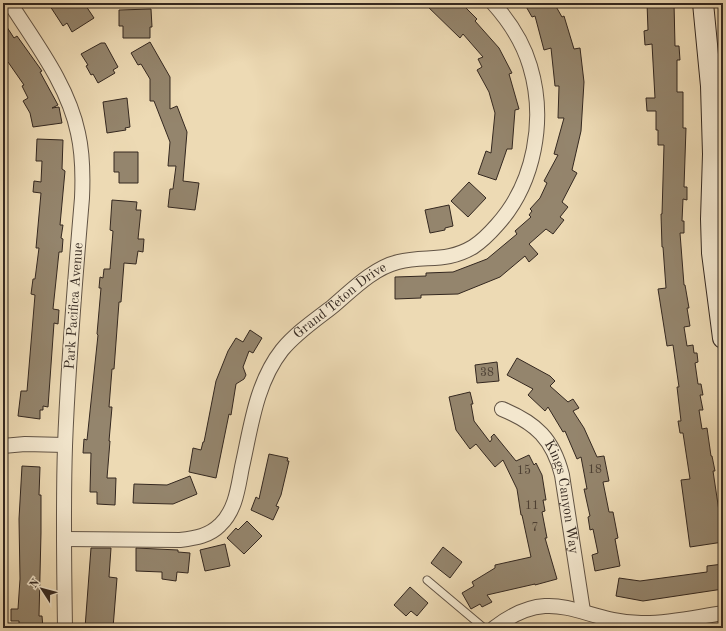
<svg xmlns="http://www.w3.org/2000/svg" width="726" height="631" font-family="'Old Standard TT',serif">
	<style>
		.building { fill: #94856d; stroke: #342820 }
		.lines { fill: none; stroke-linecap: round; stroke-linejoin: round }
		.lane-casing { stroke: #625445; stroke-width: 9 }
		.street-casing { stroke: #625445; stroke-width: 16 }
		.secondary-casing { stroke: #342820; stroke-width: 22 }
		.lane { stroke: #f3e7ce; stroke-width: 7 }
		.street { stroke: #f3e7ce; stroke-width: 14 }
		.secondary { stroke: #f3e7ce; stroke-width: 20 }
		.labels { text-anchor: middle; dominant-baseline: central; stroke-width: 3.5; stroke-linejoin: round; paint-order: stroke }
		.number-label { font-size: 12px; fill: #4c3f33 }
		.street-label { font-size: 14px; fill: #342820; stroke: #f3e7ce }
	</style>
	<rect width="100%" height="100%" fill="#eddab4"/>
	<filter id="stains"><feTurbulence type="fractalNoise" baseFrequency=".005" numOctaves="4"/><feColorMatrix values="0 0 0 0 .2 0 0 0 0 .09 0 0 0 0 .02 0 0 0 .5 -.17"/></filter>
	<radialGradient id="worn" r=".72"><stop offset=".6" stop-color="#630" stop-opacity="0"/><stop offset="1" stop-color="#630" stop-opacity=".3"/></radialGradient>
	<!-- building -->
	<g class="building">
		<polygon points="48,3 84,3 94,18 72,32 67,23 63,26"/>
		<polygon points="424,3 461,3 477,19 475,21 499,48 512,73 509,74 519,109 515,110 512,149 507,149 496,180 478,174 486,151 491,153 495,113 489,92 477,70 482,67 478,59 483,57 463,34 460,38"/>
		<polygon points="524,3 554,3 562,17 564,16 574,49 580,48 584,82 581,131 572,170 577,173 562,202 568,207 560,217 564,220 553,234 546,229 529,244 538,254 529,262 525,256 500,277 458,294 421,295 421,298 395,299 395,277 426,276 426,273 453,272 487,259 517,234 515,231 531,217 529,215 532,211 530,209 540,198 547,183 544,181 558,155 554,154 564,118 558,118 559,86 555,86 551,48 544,50 535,16 532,17"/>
		<polygon points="647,3 674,3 675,46 679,46 680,60 677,60 677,92 683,92 683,128 686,128 684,187 687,187 687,200 683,199 682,221 684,221 684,233 680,233 684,285 685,285 689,308 687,308 690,326 684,327 687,346 693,345 694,353 697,353 698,362 695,363 698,384 701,384 703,395 700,395 703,410 699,410 702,429 707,428 711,456 712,456 715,471 713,471 723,538 723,542 690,547 681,480 690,479 683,433 680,433 678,421 681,421 677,387 679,387 673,345 667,346 658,289 666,288 663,247 662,247 661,214 662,214 664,145 658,145 658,130 656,130 656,111 647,111 646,98 655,98 652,44 645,45 644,31 648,30"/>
		<polygon points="151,9 152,27 150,27 150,38 123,38 123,26 119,26 119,10"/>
		<polygon points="3,21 14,38 17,36 42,71 40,72 58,105 52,108 59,107 62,123 33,127 30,113 23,101 28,98 22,86 24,85 8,62 3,65"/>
		<polygon points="150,42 170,77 170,109 177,106 187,132 183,181 199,183 195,210 168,207 170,189 173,189 176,166 168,166 170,142 154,101 150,101 150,79 141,64 138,65 131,53"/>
		<polygon points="101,43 105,43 118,67 113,70 115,73 98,83 93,74 91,75 86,66 88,65 81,54"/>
		<polygon points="127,98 130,127 125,128 126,130 107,133 103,102"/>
		<polygon points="37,139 63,140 62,169 65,171 60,225 63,225 61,238 63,239 62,252 59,252 53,309 59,310 58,324 54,323 48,407 43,406 43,410 40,410 40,419 18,416 21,391 27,391 35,295 31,294 33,279 35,279 39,248 36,248 41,193 33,192 34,181 41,182 42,161 36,161"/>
		<polygon points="114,152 138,152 138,183 119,183 119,172 114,172"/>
		<polygon points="469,182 486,198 468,217 451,201"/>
		<polygon points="112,200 137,202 136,210 141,210 138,239 144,239 143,252 138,251 136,264 124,263 121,302 119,302 114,369 112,369 109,407 112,407 109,441 110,441 107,478 116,478 115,505 97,504 97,492 90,492 91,453 83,453 84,439 87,440 98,335 97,334 101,288 99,288 100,277 103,278 104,269 110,269 113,231 110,230"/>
		<polygon points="449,205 453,226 445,228 445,230 430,233 425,210"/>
		<polygon points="250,330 262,338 253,353 249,351 243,367 246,375 244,379 236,384 231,415 229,414 216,478 189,472 193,448 201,450 203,442 204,442 216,381 228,351 236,338 243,342"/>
		<polygon points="517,358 550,376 555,381 550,386 568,402 573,399 579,408 573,411 584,428 597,457 604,456 609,481 603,482 609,512 613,512 618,538 615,539 620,566 595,571 592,555 598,553 593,529 590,530 588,517 590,516 584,489 587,489 581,457 577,459 565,431 563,432 548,407 545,411 528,395 533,389 507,375"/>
		<polygon points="497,362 499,381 477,383 475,365"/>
		<polygon points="470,392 473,404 471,404 474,421 490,442 492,439 491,437 494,434 516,461 529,455 534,465 536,463 542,475 546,500 543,500 545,511 542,512 547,538 545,538 557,579 535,585 535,584 487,595 492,602 482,607 480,604 471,609 462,593 474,586 472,582 495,568 495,565 531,557 522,515 521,515 517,489 503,460 495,467 476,444 470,449 456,430 449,397"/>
		<polygon points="269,454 288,458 287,461 289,461 281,495 276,506 279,507 273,520 251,510 256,497 259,499"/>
		<polygon points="22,466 40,467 39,495 41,495 41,533 39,616 42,616 43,628 19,628 19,621 11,621 11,609 18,609 20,579 19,519"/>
		<polygon points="190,476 197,494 173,504 133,503 134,484 167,485"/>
		<polygon points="247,521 262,536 244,554 227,538 236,528 238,530"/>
		<polygon points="225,544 230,566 205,571 200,550"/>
		<polygon points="443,547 462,562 450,578 431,563"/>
		<polygon points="91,548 111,548 109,577 117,578 113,628 85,628"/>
		<polygon points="136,548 178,550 178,552 190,553 188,573 177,572 176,581 162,579 162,572 136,571"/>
		<polygon points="723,564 723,589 643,601 616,596 619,578 640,581 707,572 707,566"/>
		<polygon points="410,587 428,603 417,616 411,611 406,616 394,605"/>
	</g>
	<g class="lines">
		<defs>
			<polyline id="lane" points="427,580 484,628"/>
			<g id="street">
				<path d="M 10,3 C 36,44 68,85 78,133 C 83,155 83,176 82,198 C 75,280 68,363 65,446 C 63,507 64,567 65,628"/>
				<path id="s1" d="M 502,409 C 536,423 553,439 562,475 L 583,611"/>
				<polyline points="3,446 25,444 65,445"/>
				<path id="s2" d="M 64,539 L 180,540 C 196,538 209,536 220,525 C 236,510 238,487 242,467 C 251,427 256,383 282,350 C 296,333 315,320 332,307 C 351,291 373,268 398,262 C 426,255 446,263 473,247 C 482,241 490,233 497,225 C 535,183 546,119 530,66 C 523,42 510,22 493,3"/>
				<path d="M 494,628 C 554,582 580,622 641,623 C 668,624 696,617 723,613"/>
			</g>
			<polyline id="secondary" points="703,3 711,86 713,154 711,219 712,253 723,338"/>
		</defs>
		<!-- lane casing -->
		<use href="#lane" class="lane-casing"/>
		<!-- street casing -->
		<use href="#street" class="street-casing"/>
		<!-- secondary casing -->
		<use href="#secondary" class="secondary-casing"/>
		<!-- lane -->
		<use href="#lane" class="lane"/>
		<!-- street -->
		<use href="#street" class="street"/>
		<!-- secondary -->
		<use href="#secondary" class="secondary"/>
	</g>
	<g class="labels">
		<!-- number labels -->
		<g class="number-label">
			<text x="487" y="373">38</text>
			<text x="595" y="470">18</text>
			<text x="524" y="471">15</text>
			<text x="532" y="506">11</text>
			<text x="535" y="528">7</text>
		</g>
		<!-- street labels -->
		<g class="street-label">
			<text stroke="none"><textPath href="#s2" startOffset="424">Grand Teton Drive</textPath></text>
			<text transform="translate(74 306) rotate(-86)">Park Pacifica Avenue</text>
			<text stroke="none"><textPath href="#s1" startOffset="115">Kings Canyon Way</textPath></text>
		</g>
	</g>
	<!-- margin -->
	<rect width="726" height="631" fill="none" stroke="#eddab4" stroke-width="16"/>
	<rect x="4" y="4" width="718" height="623" fill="none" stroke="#342820" stroke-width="2"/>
	<rect x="8" y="8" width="710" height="615" fill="none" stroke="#342820"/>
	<!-- north arrow -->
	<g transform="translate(42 589) rotate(306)" stroke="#f3e7ce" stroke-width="3" paint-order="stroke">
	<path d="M0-3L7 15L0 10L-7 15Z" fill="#342820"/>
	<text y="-6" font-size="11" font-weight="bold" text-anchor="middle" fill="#342820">N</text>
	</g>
	<rect width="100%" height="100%" filter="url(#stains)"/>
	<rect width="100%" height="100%" fill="url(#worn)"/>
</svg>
